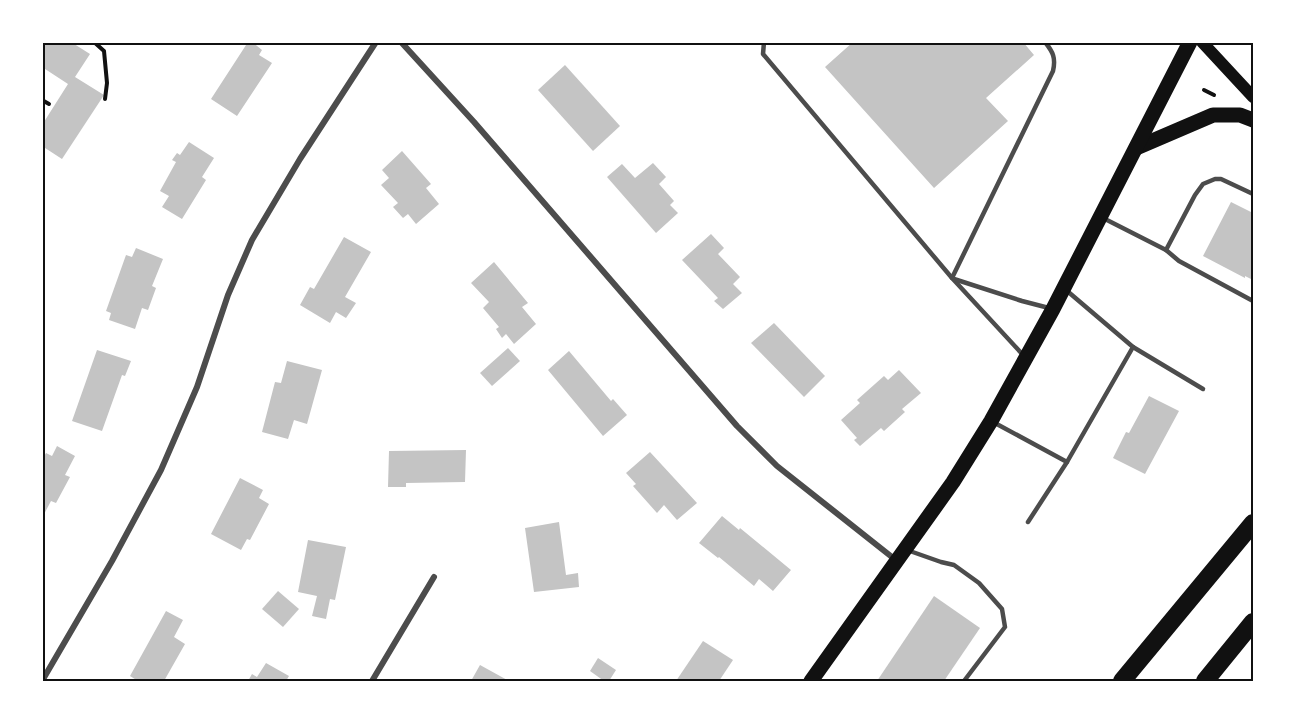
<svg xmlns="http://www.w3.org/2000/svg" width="1295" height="723" font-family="'IBM Plex Sans',sans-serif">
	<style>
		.building { fill: #c4c4c4 }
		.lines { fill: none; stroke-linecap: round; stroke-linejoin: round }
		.path { stroke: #111; stroke-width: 4 }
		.service { stroke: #4c4c4c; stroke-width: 4.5 }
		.minor { stroke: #4c4c4c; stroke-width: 6 }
		.secondary { stroke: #111; stroke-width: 12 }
		.primary { stroke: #111; stroke-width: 15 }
		.motorway { stroke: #111; stroke-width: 18 }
		.neatline { fill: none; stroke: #111; stroke-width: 2 }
	</style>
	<rect width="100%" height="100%" fill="#fff"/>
	<!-- building -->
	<g class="building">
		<polygon points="42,42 71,42 90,54 75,77 104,95 62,159 42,146 42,125 68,84 42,67"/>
		<polygon points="248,42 252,42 262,50 259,55 272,63 237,116 211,99"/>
		<polygon points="853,42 1023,42 1034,55 986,98 1008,121 934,188 825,67"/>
		<polygon points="565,65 620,126 593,151 538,90"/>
		<polygon points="189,142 214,158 202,177 206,180 182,219 162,207 169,196 160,191 176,162 172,160 177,153 180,155"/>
		<polygon points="402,151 431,184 426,188 439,204 416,224 408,214 403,218 393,207 398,203 381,185 389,178 382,170"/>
		<polygon points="653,163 666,177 659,184 674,201 670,205 678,213 656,233 607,177 622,164 635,178"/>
		<polygon points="1231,202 1253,213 1253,280 1245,276 1245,278 1203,256"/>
		<polygon points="711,234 724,248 718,254 740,277 733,284 742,293 723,309 714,301 718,298 682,260"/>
		<polygon points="344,237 371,252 345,297 356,303 346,318 336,312 330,323 300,305 310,287 314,289"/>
		<polygon points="136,248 163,259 152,286 156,288 148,310 142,308 135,329 109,320 111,313 106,311 126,255 132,257"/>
		<polygon points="494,262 528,303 522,307 536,324 514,344 506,334 502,338 496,329 499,327 483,308 489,302 471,283"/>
		<polygon points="774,323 825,376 804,397 751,343"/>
		<polygon points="508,348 520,361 492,386 480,373"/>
		<polygon points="97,350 131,361 125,376 122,375 102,431 72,421"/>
		<polygon points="569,351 611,401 613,399 627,415 603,436 548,370"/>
		<polygon points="287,361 322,370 307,424 294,420 288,439 262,432 275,382 281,383"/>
		<polygon points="899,370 921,393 902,409 905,412 884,431 881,428 860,446 854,440 857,438 841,420 860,403 857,400 884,376 888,380"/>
		<polygon points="1149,396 1179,411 1145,474 1113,458 1126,432 1129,433"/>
		<polygon points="57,446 75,456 65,475 70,477 56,503 51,501 42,518 42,460 46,453 52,456"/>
		<polygon points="466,450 465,482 406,483 406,487 388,487 389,451"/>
		<polygon points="650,452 697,503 677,520 664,505 657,513 633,486 636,484 626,473"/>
		<polygon points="240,478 263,490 259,498 269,504 250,540 247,539 241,550 211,534"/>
		<polygon points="722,516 739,530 740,528 791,570 773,591 759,579 754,586 719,557 718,558 699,543"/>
		<polygon points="559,522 566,575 578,573 579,587 534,592 525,528"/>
		<polygon points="308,540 346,547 335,600 330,599 326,619 312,616 317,596 298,592"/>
		<polygon points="278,591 299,609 283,627 262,609"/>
		<polygon points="934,596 980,628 944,681 877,681"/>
		<polygon points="166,611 183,620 174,637 185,644 164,681 138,681 130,676"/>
		<polygon points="703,641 733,660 719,681 676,681"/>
		<polygon points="598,658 616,670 609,681 604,681 590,671"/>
		<polygon points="266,663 289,676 286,681 248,681 252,674 257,677"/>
		<polygon points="480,665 509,681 471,681"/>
	</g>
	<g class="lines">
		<!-- path -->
		<g class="path">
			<polyline points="94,42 104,51 107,83 105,99"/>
			<polyline points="1204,90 1214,95"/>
			<polyline points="42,100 49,104"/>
		</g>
		<!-- service -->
		<g class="service">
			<polyline points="764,42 763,54 952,278 1024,356"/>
			<polyline points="1103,218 1166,250 1179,261 1253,301"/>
			<polyline points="1166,250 1195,195 1203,184 1215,179 1221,179 1253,194"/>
			<path d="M 952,278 L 1053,71 C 1056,58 1053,52 1045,42"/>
			<polyline points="954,279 1022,301 1049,308"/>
			<polyline points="1066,290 1133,347 1203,389"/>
			<polyline points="993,422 1067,462"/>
			<polyline points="1028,522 1067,462 1133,347"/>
			<polyline points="907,550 941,562 954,565 979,583 1002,609 1005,627 964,681"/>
		</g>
		<!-- minor -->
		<g class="minor">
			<polyline points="401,42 474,122 737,426 777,466 897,561"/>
			<polyline points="42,681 112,561 161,470 197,387 228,295 252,240 300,159 376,42"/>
			<polyline points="372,681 434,577"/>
		</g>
		<!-- secondary -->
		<polyline class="secondary" points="1202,42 1253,97"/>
		<!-- primary -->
		<g class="primary">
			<polyline points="1136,148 1213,115 1240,115 1253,120"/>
			<polyline points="811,681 953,482 991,421 1053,309 1190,42"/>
		</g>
		<!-- motorway -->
		<g class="motorway">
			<polyline points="1122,681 1253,523"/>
			<polyline points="1205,681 1253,622"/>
		</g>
	</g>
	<!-- border -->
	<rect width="1295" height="723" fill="none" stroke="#ffffff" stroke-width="87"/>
	<rect x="44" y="44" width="1208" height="636" class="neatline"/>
</svg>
